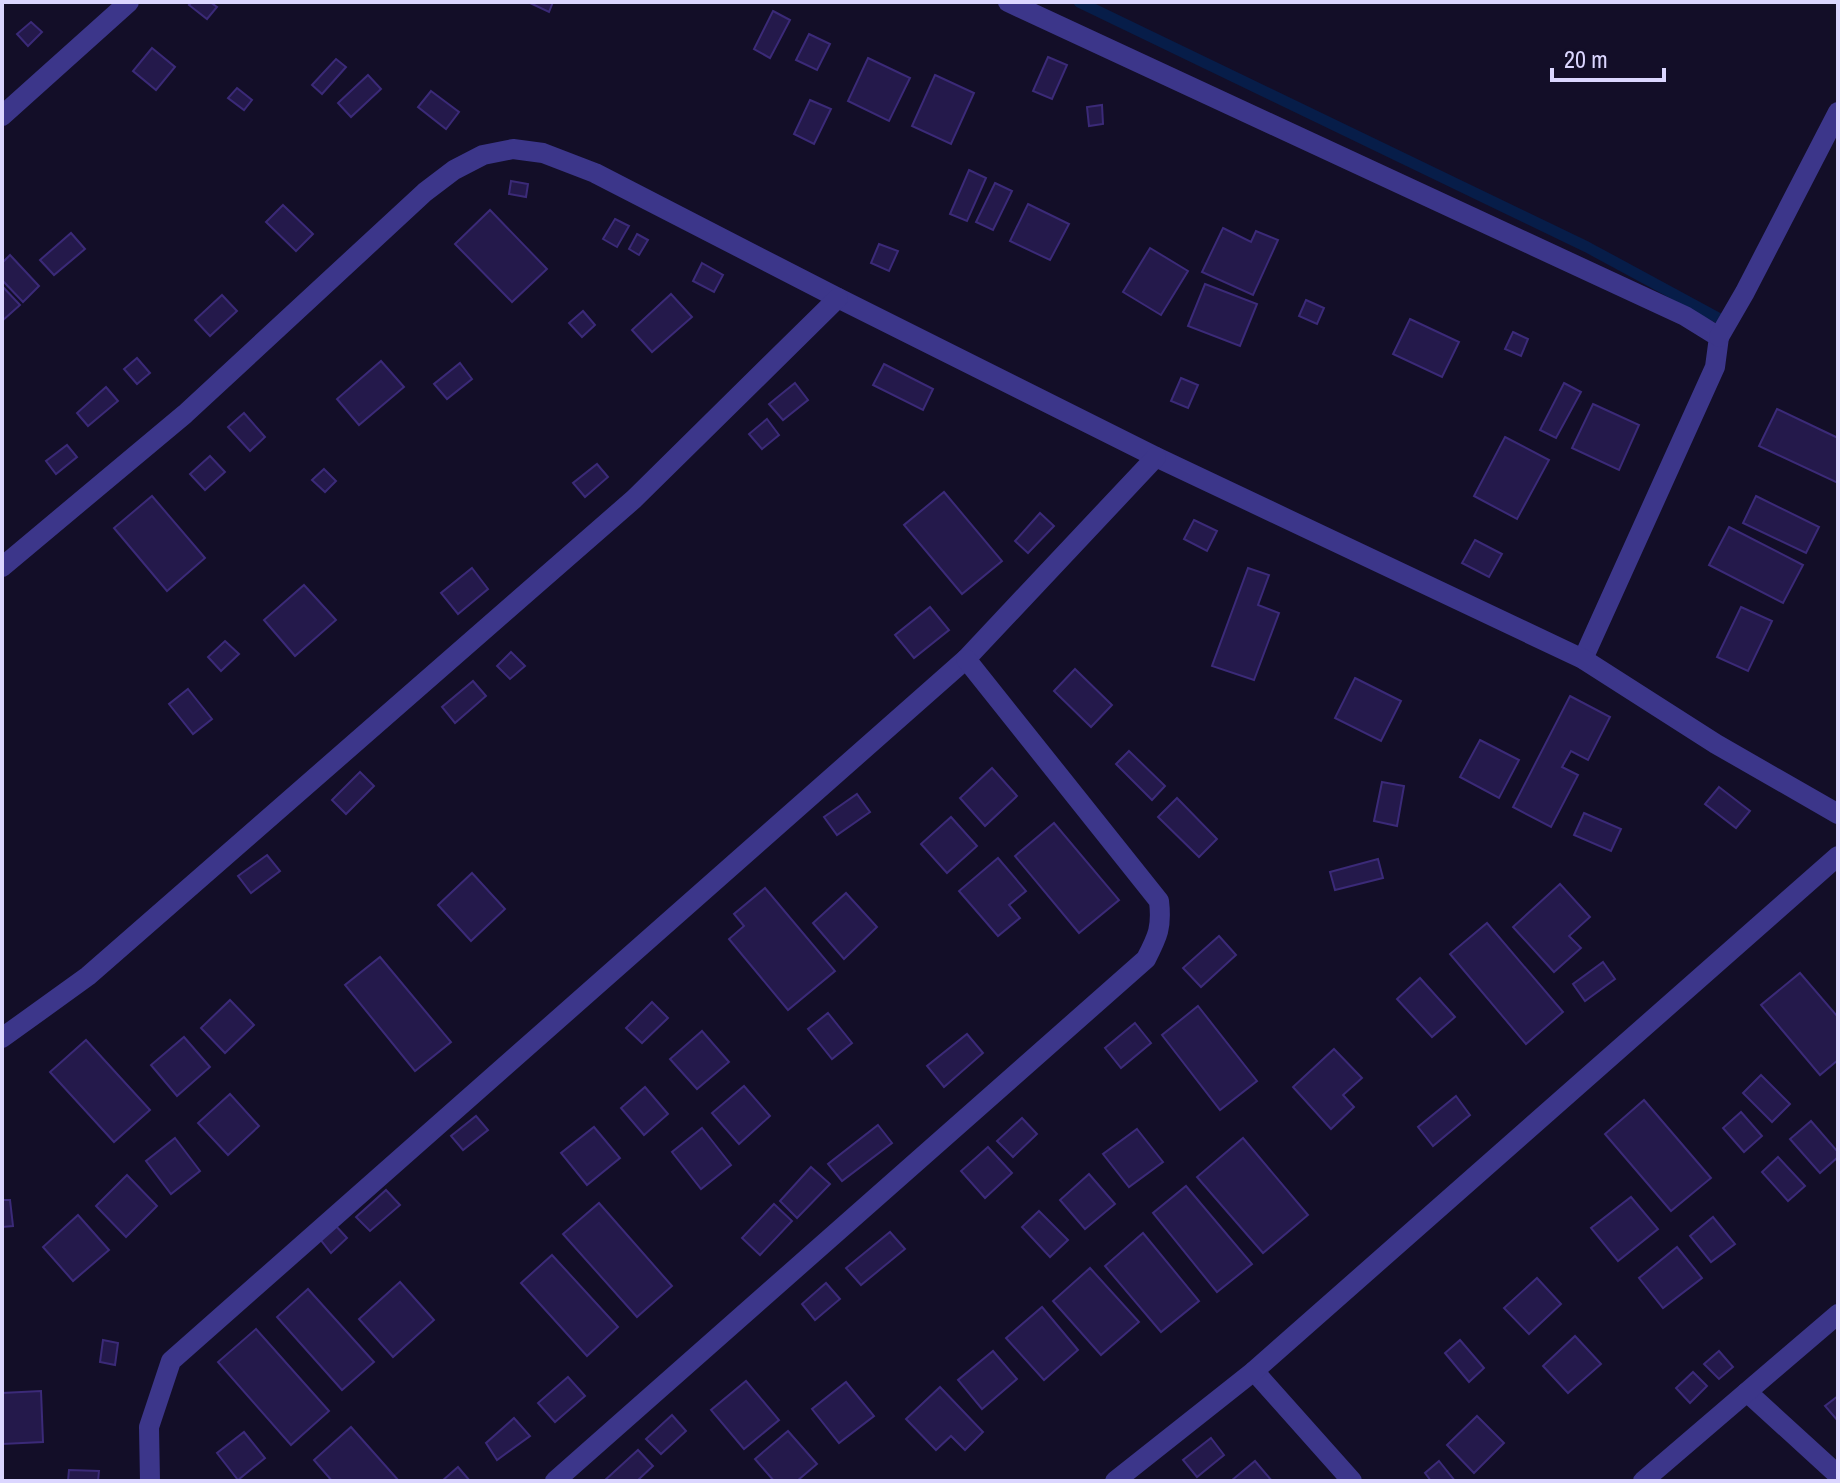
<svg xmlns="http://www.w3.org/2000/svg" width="1840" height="1483" font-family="'Archivo Narrow',sans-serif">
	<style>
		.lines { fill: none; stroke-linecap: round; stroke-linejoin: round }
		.stream { stroke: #071d49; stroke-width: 11 }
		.building { fill: #24194b; stroke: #3b2a78; stroke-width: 2 }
		.minor { stroke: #3c368a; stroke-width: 20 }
	</style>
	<rect width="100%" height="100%" fill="#130e28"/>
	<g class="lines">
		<!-- stream -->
		<polyline class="stream" points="1079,2 1587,247 1720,319"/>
	</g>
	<!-- building -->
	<g class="building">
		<polygon points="192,2 210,2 217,7 207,19 189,5"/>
		<polygon points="528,2 553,2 549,12"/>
		<polygon points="773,11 790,20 770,58 754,49"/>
		<polygon points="31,22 42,32 28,46 17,34"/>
		<polygon points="809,34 830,44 817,70 796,60"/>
		<polygon points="152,48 175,67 156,90 133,71"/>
		<polygon points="1048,57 1067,65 1052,99 1033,91"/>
		<polygon points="868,58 910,78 889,121 848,101"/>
		<polygon points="336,59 346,67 322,94 312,85"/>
		<polygon points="368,75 381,89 351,117 338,103"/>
		<polygon points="935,75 974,93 951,144 912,126"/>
		<polygon points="237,88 252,100 244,110 228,98"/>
		<polygon points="431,91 459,112 446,129 418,107"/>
		<polygon points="810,100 831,109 814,144 794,134"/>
		<polygon points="1102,105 1103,124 1089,126 1087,107"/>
		<polygon points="969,170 986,178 967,221 950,214"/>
		<polygon points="511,181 528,184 526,197 509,194"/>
		<polygon points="995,183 1012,191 993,230 976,222"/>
		<polygon points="1028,204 1069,224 1050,260 1010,241"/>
		<polygon points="283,205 313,234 296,251 266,222"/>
		<polygon points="490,210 547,269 512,302 455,244"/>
		<polygon points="615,219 629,226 617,247 603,239"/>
		<polygon points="1223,228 1251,242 1256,231 1278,240 1253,295 1202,272"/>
		<polygon points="71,233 85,249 54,275 40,260"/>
		<polygon points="637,234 648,240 639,255 629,249"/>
		<polygon points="879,244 898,251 889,271 871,263"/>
		<polygon points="1150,248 1188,271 1161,315 1123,292"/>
		<polygon points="10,255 39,286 23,302 2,280 2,263"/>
		<polygon points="702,263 723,275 714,292 693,281"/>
		<polygon points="1205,284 1257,304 1240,346 1188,326"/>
		<polygon points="2,286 20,305 2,321"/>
		<polygon points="671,294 692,317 652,352 632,330"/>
		<polygon points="222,295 237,311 210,336 195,320"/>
		<polygon points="1306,300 1324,308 1317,324 1299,316"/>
		<polygon points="583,311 595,325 582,337 569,323"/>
		<polygon points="1410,319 1459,342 1442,377 1393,354"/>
		<polygon points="1513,332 1528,339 1521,356 1505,349"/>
		<polygon points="137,358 150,373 137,384 124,369"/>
		<polygon points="381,361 404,387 359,425 337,399"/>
		<polygon points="460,363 472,379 447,399 434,384"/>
		<polygon points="884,364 933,389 923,410 873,385"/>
		<polygon points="1181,378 1198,385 1188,408 1171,401"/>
		<polygon points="795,383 808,400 783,420 769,404"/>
		<polygon points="1564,383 1581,392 1556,438 1540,430"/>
		<polygon points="106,387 118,401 88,426 77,413"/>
		<polygon points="1593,404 1639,425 1619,470 1572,448"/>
		<polygon points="1777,409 1838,438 1838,483 1759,446"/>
		<polygon points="244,413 265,437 250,451 228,427"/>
		<polygon points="767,419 779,435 762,449 749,434"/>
		<polygon points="1505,437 1549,460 1517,519 1474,496"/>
		<polygon points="67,445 77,457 56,474 46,461"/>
		<polygon points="210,456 225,472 205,490 190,474"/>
		<polygon points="597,464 608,477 585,497 573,483"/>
		<polygon points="324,469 336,481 325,492 312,480"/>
		<polygon points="944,492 1002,561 962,594 904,525"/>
		<polygon points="152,496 205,558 167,591 114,528"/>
		<polygon points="1756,496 1819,527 1806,553 1743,523"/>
		<polygon points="1040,513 1054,526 1028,553 1015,541"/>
		<polygon points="1194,520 1217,531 1207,551 1184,539"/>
		<polygon points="1729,527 1803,565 1783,603 1709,565"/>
		<polygon points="1475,540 1502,554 1489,577 1462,563"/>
		<polygon points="472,568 488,589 458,614 441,593"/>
		<polygon points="1248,568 1269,575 1258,605 1279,613 1254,680 1212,666"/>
		<polygon points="304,585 336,620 295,656 264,620"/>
		<polygon points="930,607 949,630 914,658 895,635"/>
		<polygon points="1741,607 1772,621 1748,671 1717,657"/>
		<polygon points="225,641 239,654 221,671 208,657"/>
		<polygon points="511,652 525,666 510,679 497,666"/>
		<polygon points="1075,669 1112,705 1091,727 1054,691"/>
		<polygon points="1355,678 1401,701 1381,741 1335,718"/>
		<polygon points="473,681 486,696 455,723 442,707"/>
		<polygon points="188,689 212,719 193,734 169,704"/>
		<polygon points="1570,696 1610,717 1588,760 1571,751 1562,767 1578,775 1551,827 1513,807"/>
		<polygon points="1480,740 1519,760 1499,798 1460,777"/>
		<polygon points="1129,751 1165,786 1152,800 1116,764"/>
		<polygon points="992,768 1017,796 985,826 960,798"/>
		<polygon points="360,772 374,786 346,814 332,800"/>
		<polygon points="1382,782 1404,786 1397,826 1374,821"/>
		<polygon points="1719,787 1750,811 1736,828 1705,804"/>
		<polygon points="857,794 870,812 837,835 824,817"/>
		<polygon points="1177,798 1217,839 1199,857 1158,817"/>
		<polygon points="1584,813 1621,829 1611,851 1574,835"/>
		<polygon points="951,817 977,846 947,873 921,844"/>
		<polygon points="1054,823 1119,900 1079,933 1015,856"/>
		<polygon points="267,855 280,871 251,893 238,876"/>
		<polygon points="998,858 1026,891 1009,905 1020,918 998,936 959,891"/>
		<polygon points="1378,859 1383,878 1335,890 1330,872"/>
		<polygon points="472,873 505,909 471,941 438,905"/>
		<polygon points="1560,884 1590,917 1569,936 1581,948 1554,972 1513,927"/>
		<polygon points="765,888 835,971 788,1010 729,939 744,926 734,914"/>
		<polygon points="846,893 877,927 844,959 813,923"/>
		<polygon points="1487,923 1563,1012 1526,1044 1450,954"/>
		<polygon points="1219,936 1236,955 1201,987 1183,968"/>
		<polygon points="380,957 451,1042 415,1071 345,985"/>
		<polygon points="1603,962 1615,979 1585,1001 1573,984"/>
		<polygon points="1800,973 1838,1017 1838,1060 1820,1075 1761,1005"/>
		<polygon points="1420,978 1455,1017 1432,1037 1397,999"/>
		<polygon points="230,1000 254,1025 225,1053 201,1028"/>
		<polygon points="652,1002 668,1018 642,1043 626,1028"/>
		<polygon points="1198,1006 1257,1081 1220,1110 1162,1035"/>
		<polygon points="828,1013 852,1043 832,1059 808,1029"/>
		<polygon points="1135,1023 1151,1043 1121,1068 1105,1048"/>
		<polygon points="702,1031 729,1062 697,1089 670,1059"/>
		<polygon points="967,1034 983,1053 944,1087 927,1066"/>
		<polygon points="184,1037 210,1067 177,1096 151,1065"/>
		<polygon points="86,1040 150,1110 114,1142 50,1072"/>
		<polygon points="1334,1049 1362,1078 1343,1095 1354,1107 1331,1129 1293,1087"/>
		<polygon points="1761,1075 1790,1104 1772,1122 1743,1093"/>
		<polygon points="744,1086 770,1116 739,1144 712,1113"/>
		<polygon points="645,1087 668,1114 644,1135 621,1108"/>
		<polygon points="230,1094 259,1126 228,1155 198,1123"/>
		<polygon points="1456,1096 1470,1115 1433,1146 1418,1127"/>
		<polygon points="1644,1100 1711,1178 1671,1211 1605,1134"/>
		<polygon points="1741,1112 1762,1136 1744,1152 1723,1128"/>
		<polygon points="476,1116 488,1130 463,1150 451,1136"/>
		<polygon points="1022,1118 1037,1134 1013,1157 997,1141"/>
		<polygon points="1811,1121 1838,1152 1838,1157 1820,1173 1790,1139"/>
		<polygon points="878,1125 892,1143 842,1181 828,1164"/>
		<polygon points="594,1127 620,1158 587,1185 561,1153"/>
		<polygon points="702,1128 731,1165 701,1189 672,1152"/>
		<polygon points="1137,1129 1163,1162 1129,1187 1103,1154"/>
		<polygon points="175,1138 200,1171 171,1194 146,1161"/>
		<polygon points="1243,1138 1308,1215 1263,1253 1197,1177"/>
		<polygon points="988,1147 1012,1173 985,1198 961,1171"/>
		<polygon points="1778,1157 1805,1186 1788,1201 1762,1172"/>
		<polygon points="811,1167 830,1184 797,1218 780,1201"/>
		<polygon points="1089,1174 1115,1204 1085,1229 1060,1200"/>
		<polygon points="127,1175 157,1206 126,1237 96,1206"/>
		<polygon points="1186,1186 1252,1264 1217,1292 1153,1213"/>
		<polygon points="386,1190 400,1205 370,1231 356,1217"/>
		<polygon points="1631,1197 1658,1229 1618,1261 1591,1228"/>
		<polygon points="2,1200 10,1200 13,1226 2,1227"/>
		<polygon points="599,1203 672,1286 637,1317 563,1234"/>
		<polygon points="774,1204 792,1221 760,1255 742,1238"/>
		<polygon points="1039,1211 1068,1240 1050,1257 1022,1227"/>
		<polygon points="78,1215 109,1250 73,1281 43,1247"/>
		<polygon points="1713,1217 1735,1244 1711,1262 1690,1236"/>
		<polygon points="335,1225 347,1238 331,1253 320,1239"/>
		<polygon points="890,1232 905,1249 861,1285 846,1268"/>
		<polygon points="1143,1233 1199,1301 1161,1332 1105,1266"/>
		<polygon points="1677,1247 1702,1278 1663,1308 1639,1278"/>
		<polygon points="552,1255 618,1327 587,1356 521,1283"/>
		<polygon points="1090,1268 1139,1322 1101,1355 1053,1301"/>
		<polygon points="1537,1278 1561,1304 1529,1334 1504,1308"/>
		<polygon points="400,1282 434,1320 393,1357 359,1319"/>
		<polygon points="826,1283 840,1299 815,1320 802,1304"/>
		<polygon points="308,1289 374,1362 342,1390 277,1317"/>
		<polygon points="1042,1307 1078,1350 1044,1380 1006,1338"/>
		<polygon points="256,1329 329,1411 291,1445 218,1362"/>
		<polygon points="1575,1336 1601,1364 1568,1393 1543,1366"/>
		<polygon points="103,1340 118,1343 115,1365 100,1362"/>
		<polygon points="1460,1340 1484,1368 1469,1382 1445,1353"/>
		<polygon points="993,1351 1017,1379 982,1409 958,1380"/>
		<polygon points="1719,1351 1733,1367 1719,1379 1704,1364"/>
		<polygon points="1693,1372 1707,1386 1690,1403 1676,1388"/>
		<polygon points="568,1377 585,1396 555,1422 538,1403"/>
		<polygon points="746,1381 779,1420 744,1449 711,1410"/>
		<polygon points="846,1382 874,1416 839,1443 812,1409"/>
		<polygon points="940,1387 983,1432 965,1450 951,1436 936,1450 906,1419"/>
		<polygon points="41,1391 43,1442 2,1444 2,1393"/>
		<polygon points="1838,1396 1838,1421 1825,1406"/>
		<polygon points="672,1415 686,1431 661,1454 646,1439"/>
		<polygon points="1477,1416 1504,1443 1474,1473 1447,1445"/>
		<polygon points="514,1418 530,1436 497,1460 486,1443"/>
		<polygon points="351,1427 399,1481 332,1481 314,1460"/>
		<polygon points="788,1431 817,1464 797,1481 774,1481 755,1459"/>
		<polygon points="244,1432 265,1458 238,1480 217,1453"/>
		<polygon points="1211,1438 1224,1455 1197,1477 1183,1460"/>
		<polygon points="638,1450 653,1466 637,1481 604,1481"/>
		<polygon points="1255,1461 1272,1481 1231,1481"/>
		<polygon points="1439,1461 1455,1481 1431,1481 1425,1473"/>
		<polygon points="458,1467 470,1481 442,1481"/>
		<polygon points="69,1470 99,1471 98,1481 68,1481"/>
	</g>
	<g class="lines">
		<!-- minor -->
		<g class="minor">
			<polyline points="1008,2 1685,316 1719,337 1715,367 1583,659"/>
			<polyline points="2,116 129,2"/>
			<polyline points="1719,337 1745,292 1838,112"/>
			<polyline points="2,567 185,414 425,192 454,170 483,155 513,149 543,153 595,173 838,298 1156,457 1583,659 1716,744 1838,814"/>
			<polyline points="2,1038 88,976 634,499 838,298"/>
			<polyline points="1254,1371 1352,1481"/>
			<polyline points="1747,1392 1838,1475"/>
			<polyline points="150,1481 149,1427 171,1361 966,659 1156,457"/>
			<path d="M 555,1481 L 1146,959 C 1158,936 1162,927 1159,901 L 966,659"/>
			<polyline points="1115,1481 1254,1371 1838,856"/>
			<polyline points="1643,1481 1838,1314"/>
		</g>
	</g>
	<!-- border -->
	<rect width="1840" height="1483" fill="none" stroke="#dbd6ff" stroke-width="8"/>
	<!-- scale -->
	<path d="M1552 68v12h112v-12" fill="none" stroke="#dbd6ff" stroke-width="4"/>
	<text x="1564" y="68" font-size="24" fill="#dbd6ff" stroke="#130e28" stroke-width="6" paint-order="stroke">20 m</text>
</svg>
